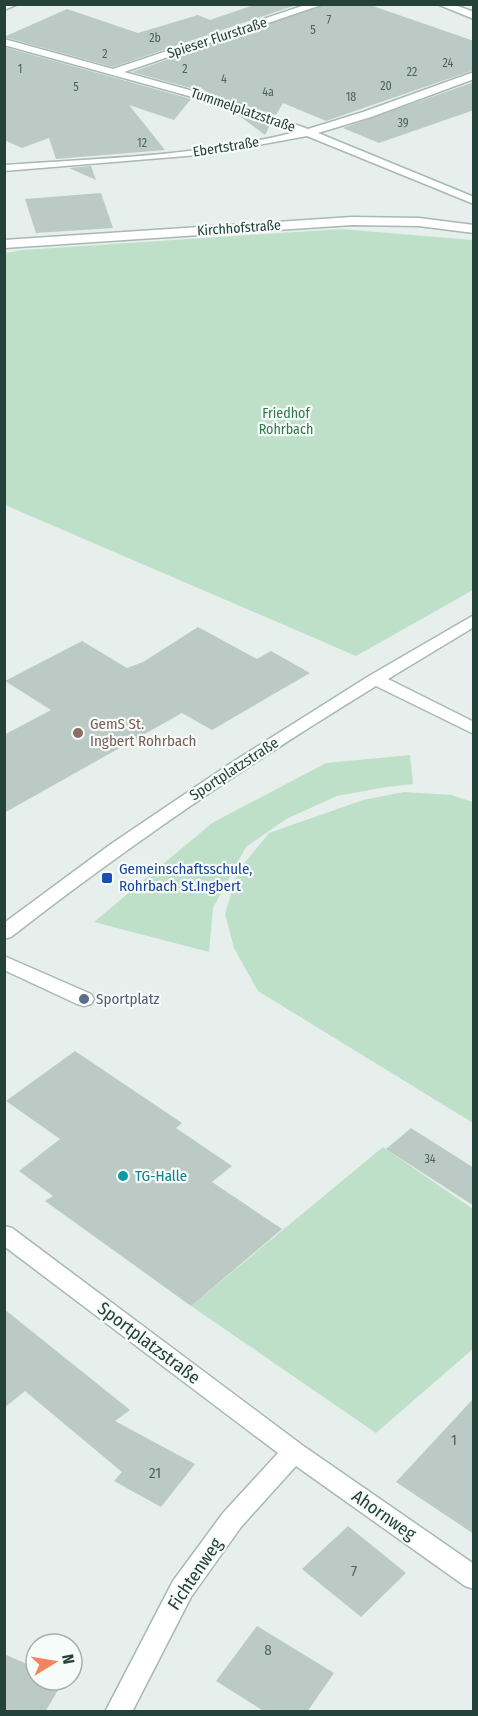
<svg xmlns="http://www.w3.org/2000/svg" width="478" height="1716" font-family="'Fira Sans Condensed',sans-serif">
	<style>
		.green { fill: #bfe0c8 }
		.building { fill: #bbcac4 }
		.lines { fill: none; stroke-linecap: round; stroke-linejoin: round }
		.service-casing { stroke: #a8b8b2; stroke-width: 3 }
		.minor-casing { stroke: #a8b8b2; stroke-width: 3 }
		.service { fill: #fff; fill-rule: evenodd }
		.minor { fill: #fff; fill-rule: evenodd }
		.education-dot { fill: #8d6e63; stroke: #f7fbf9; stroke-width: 2 }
		.transit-dot { fill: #1a4fb4; stroke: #f7fbf9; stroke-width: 2 }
		.service-dot { fill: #5c6f8a; stroke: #f7fbf9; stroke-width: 2 }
		.culture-dot { fill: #0f9aa8; stroke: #f7fbf9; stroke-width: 2 }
		.labels { text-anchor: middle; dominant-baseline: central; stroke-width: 4.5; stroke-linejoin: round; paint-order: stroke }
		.number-label { font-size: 12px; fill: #4a645c }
		.far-street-label { font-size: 14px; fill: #24423a; stroke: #f7fbf9 }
		.far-park-label { font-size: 14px; fill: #2d7a4b; stroke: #f7fbf9 }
		.education-label { font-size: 15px; fill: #785e54; stroke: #f7fbf9; text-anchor: start }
		.street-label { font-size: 15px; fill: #24423a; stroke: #f7fbf9 }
		.transit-label { font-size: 15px; fill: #164399; stroke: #f7fbf9; text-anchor: start }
		.service-label { font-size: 15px; fill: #4e5e75; stroke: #f7fbf9; text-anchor: start }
		.culture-label { font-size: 15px; fill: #0d838f; stroke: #f7fbf9; text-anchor: start }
		.near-number-label { font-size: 15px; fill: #4a645c }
		.near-street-label { font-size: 18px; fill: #24423a; stroke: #f7fbf9 }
	</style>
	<rect width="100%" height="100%" fill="#e6efeb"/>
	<!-- green -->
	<g class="green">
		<polygon points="341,229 473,240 473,590 356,656 5,505 5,253 23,250"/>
		<polygon points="410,755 413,784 386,787 337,796 286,819 246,847 213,908 209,952 94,922 212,823 326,763"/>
		<polygon points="404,792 451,795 473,802 473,1123 258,991 234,948 225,914 238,871 269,833 363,800"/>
		<polygon points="383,1147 473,1209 474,1348 376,1433 191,1306"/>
	</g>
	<!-- building -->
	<g class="building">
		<polygon points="257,4 299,4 113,67 4,37 67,9 138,33 198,15 210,20"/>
		<polygon points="326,4 367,4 474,41 474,70 326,121 283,103 276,115 208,93 200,87 198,90 132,72"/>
		<polygon points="4,47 191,99 174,120 129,105 165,150 56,159 49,138 22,148 4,140"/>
		<polygon points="474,82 474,110 379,143 343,128"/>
		<polygon points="234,112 270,125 265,135"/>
		<polygon points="91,166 96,180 69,168"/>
		<polygon points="101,193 113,228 36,233 25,199"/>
		<polygon points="198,627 257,659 271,651 310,673 212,730 182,713 4,813 4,735 51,710 5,681 82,641 127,668 143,662"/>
		<polygon points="75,1051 182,1123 176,1128 232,1166 212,1182 282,1229 191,1306 45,1201 53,1196 19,1171 60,1139 6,1101"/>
		<polygon points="411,1128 474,1168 474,1206 386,1149"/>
		<polygon points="4,1309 130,1410 115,1421 195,1464 161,1507 114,1481 122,1472 25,1391 4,1408"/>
		<polygon points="474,1398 474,1534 396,1482"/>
		<polygon points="348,1526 406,1573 361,1617 302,1569"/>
		<polygon points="257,1626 334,1673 307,1712 265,1712 216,1681"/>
		<polygon points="4,1654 36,1668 36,1680 64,1680 45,1712 4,1712"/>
	</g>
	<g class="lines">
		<defs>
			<polygon id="service" points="4,956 91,994 94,999 91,1004 84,1006 77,1004 4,970"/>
			<g id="minor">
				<polygon points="4,4 18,4 4,10"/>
				<path d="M 308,4 L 324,4 L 124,72 L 233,102 L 308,129 L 363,112 L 474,72 L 474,79 L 371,117 L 318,133 L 474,197 L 474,204 L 307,136 L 210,154 L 4,171 L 4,165 C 101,158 202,156 296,132 L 225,106 L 4,45 L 4,39 L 113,69 Z"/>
				<polygon points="437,4 452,4 474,12 474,19"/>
				<polygon points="352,217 419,218 474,225 474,233 419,226 352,225 4,248 4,240"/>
				<path d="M 474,615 L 474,627 L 388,679 L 474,722 L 474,734 L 376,686 C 250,763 128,846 11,937 L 4,939 L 4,923 L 111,844 L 228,765 L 369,676 Z"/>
				<polygon points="4,1226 12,1228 302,1445 474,1564 474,1589 465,1586 296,1466 241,1527 191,1597 132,1712 105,1712 173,1581 223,1513 278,1453 4,1246"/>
			</g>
		</defs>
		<!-- service casing -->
		<use href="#service" class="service-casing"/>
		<!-- minor casing -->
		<use href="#minor" class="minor-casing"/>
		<!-- service -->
		<use href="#service" class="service"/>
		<!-- minor -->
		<use href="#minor" class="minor"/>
	</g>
	<!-- markers -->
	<circle class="education-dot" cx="78" cy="733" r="6"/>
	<rect class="transit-dot" x="101" y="872" width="12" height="12" rx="3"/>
	<circle class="service-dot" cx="84" cy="999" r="6"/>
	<circle class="culture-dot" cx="123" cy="1176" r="6"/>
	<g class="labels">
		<!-- number labels -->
		<g class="number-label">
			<text x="329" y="20">7</text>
			<text x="313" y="30">5</text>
			<text x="155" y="38">2b</text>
			<text x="105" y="54">2</text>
			<text x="448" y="63">24</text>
			<text x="20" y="69">1</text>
			<text x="185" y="69">2</text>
			<text x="412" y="72">22</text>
			<text x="224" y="79">4</text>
			<text x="386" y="86">20</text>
			<text x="76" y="87">5</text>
			<text x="268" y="92">4a</text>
			<text x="351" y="97">18</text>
			<text x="403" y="123">39</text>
			<text x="142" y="143">12</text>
			<text x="430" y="1159">34</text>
		</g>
		<!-- far-street labels -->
		<g class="far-street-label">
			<text transform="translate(217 38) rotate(-18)">Spieser Flurstraße</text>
			<text transform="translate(243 110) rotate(19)">Tummelplatzstraße</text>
			<text transform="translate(226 147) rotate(-9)">Ebertstraße</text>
			<text transform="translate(239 228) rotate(-4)">Kirchhofstraße</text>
		</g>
		<!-- far-park labels -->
		<g class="far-park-label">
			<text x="286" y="413">Friedhof<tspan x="286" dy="16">Rohrbach</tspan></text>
		</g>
		<!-- education labels -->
		<g class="education-label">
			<text x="90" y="724">GemS St.<tspan x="90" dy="17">Ingbert Rohrbach</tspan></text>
		</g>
		<!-- street labels -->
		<g class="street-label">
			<text transform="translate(234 769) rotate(-33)">Sportplatzstraße</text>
		</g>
		<!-- transit labels -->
		<g class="transit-label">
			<text x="119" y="869">Gemeinschaftsschule,<tspan x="119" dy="17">Rohrbach St.Ingbert</tspan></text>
		</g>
		<!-- service labels -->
		<g class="service-label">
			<text x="96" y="999">Sportplatz</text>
		</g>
		<!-- culture labels -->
		<g class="culture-label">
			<text x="135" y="1176">TG-Halle</text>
		</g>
		<!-- near-number labels -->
		<g class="near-number-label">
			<text x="454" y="1440">1</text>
			<text x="155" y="1473">21</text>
			<text x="354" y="1571">7</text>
			<text x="268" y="1650">8</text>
		</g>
		<!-- near-street labels -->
		<g class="near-street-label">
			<text transform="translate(149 1343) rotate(37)">Sportplatzstraße</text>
			<text transform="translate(384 1515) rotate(35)">Ahornweg</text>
			<text transform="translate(195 1574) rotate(-56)">Fichtenweg</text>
		</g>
	</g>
	<!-- border -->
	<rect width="478" height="1716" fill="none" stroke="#24423a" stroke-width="12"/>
	<!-- north arrow -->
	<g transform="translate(54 1662) rotate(79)"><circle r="28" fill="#f7fbf9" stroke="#a3b1ad" stroke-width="1.5"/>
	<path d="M0-4.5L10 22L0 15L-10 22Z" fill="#f4845f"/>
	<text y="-9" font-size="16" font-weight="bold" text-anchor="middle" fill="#24423a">N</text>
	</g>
</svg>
